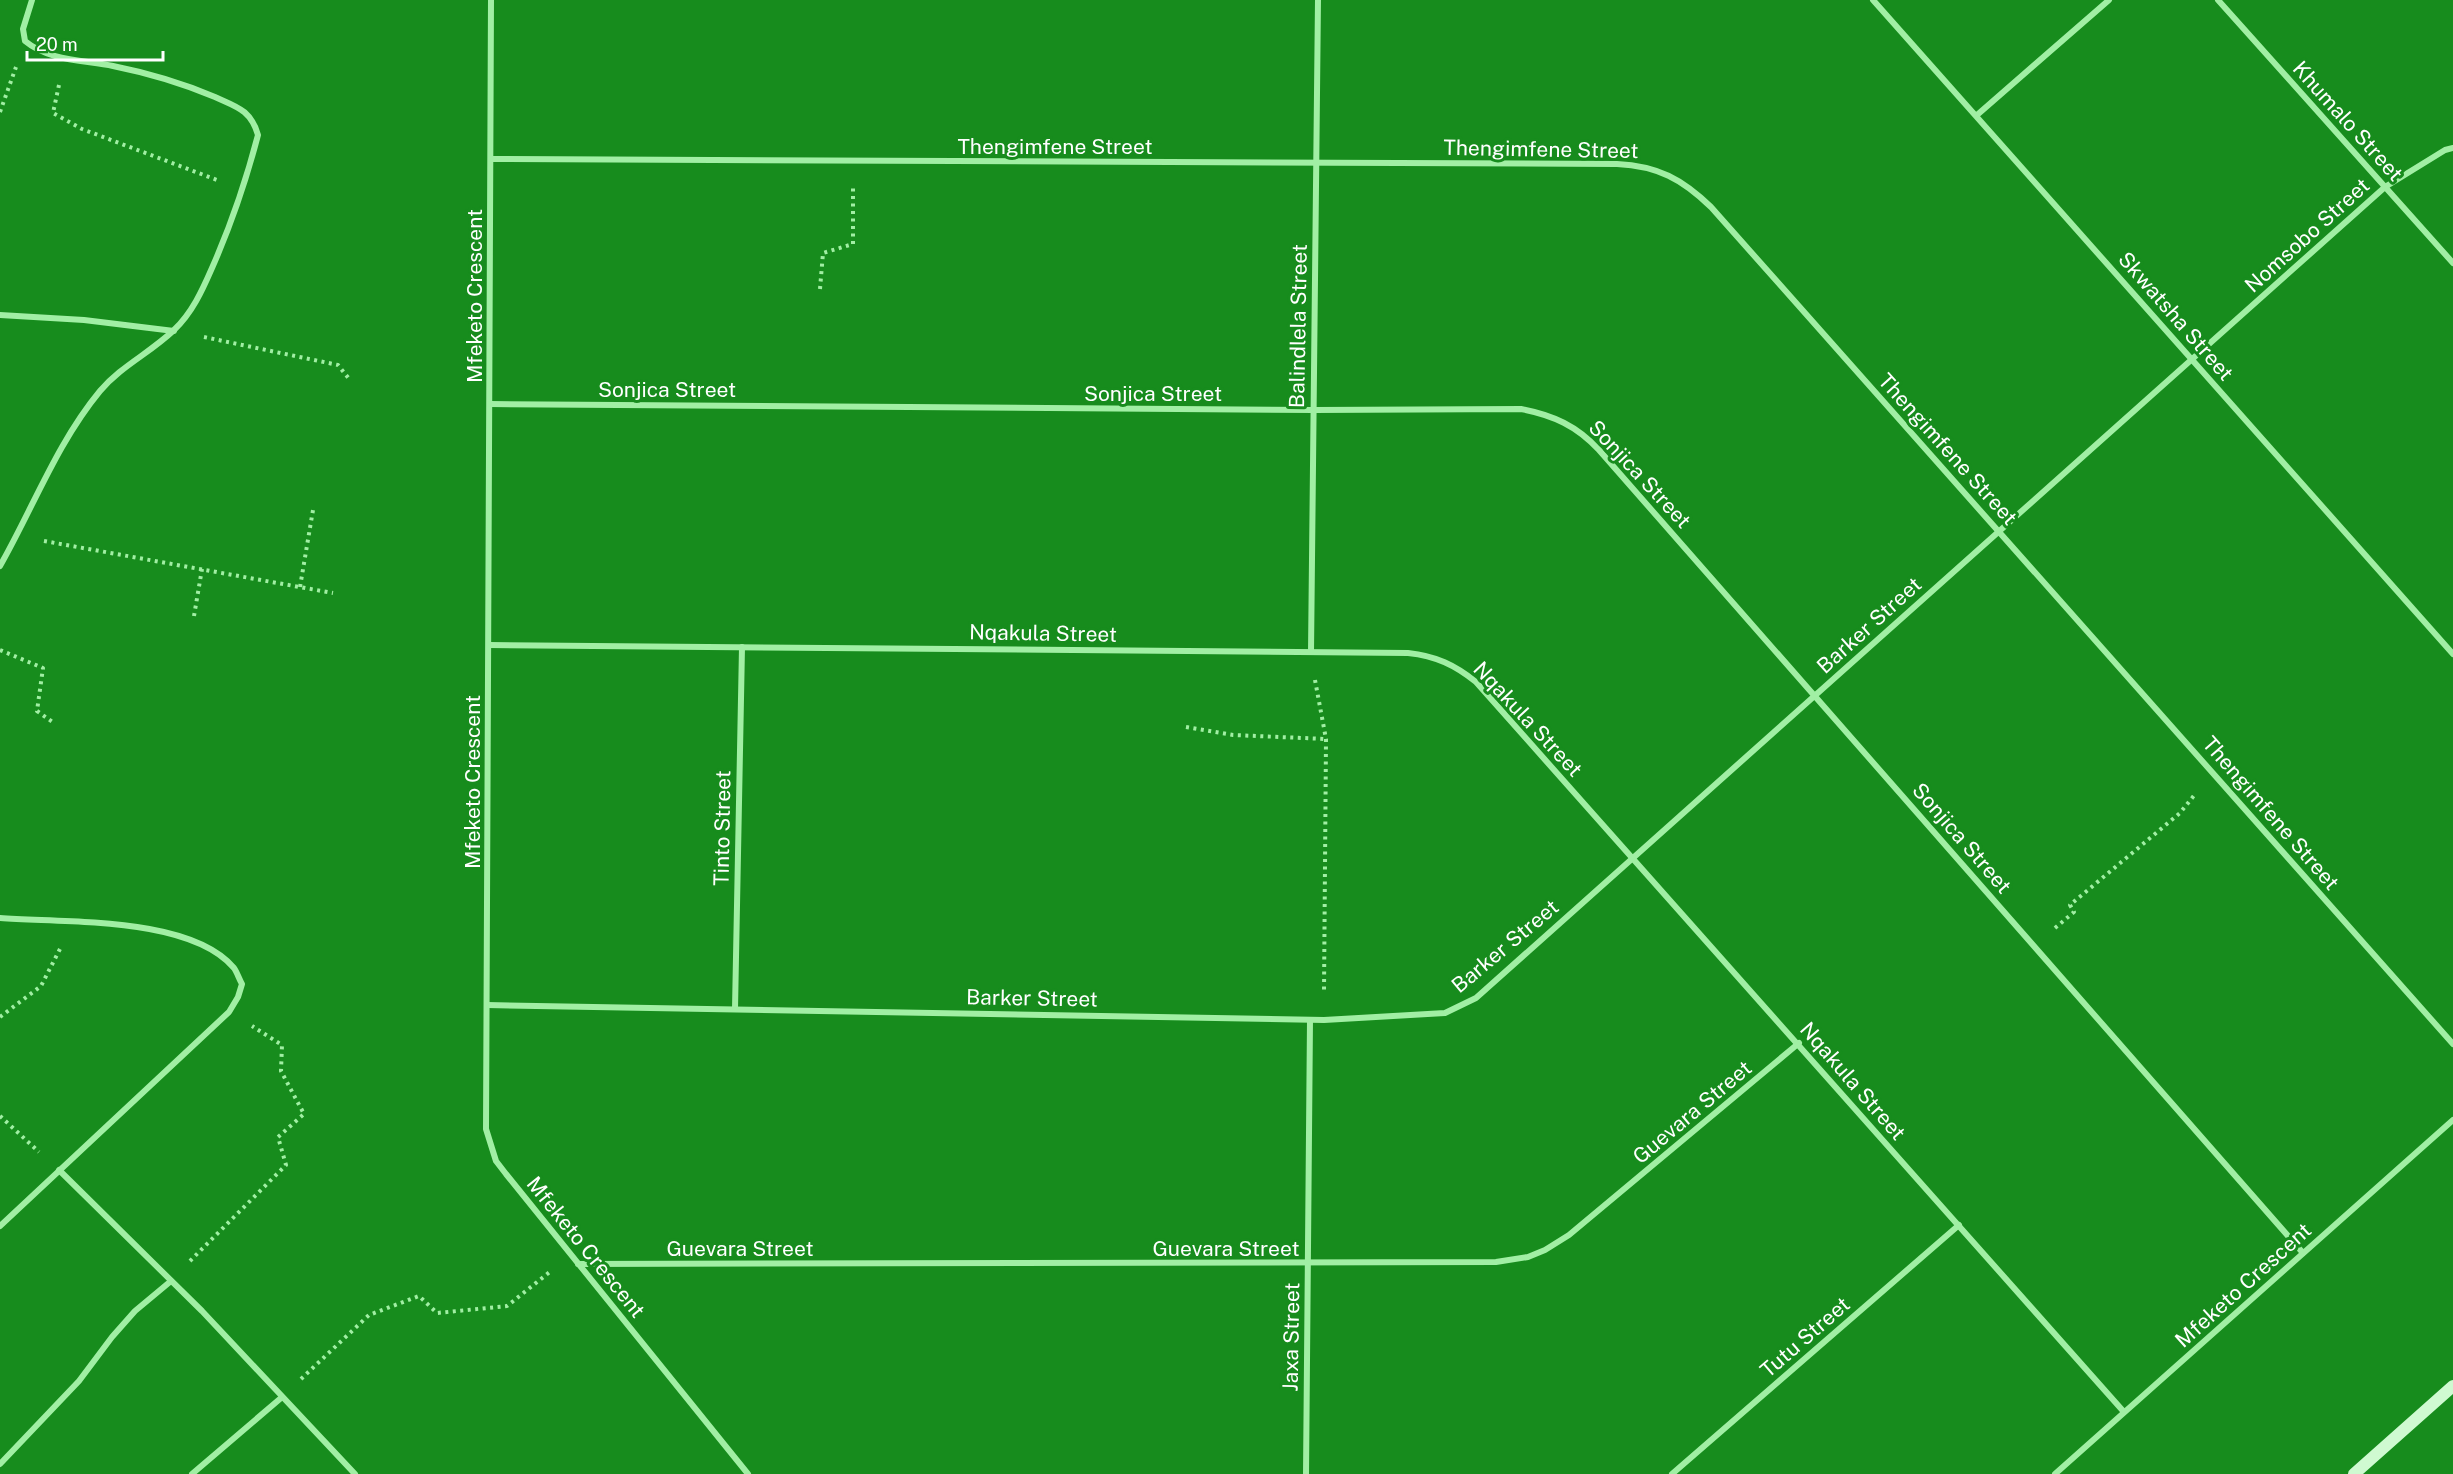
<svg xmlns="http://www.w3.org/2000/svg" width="2453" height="1474" font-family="'Public Sans',sans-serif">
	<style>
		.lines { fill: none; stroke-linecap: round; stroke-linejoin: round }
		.path { stroke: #a1efa4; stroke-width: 4; stroke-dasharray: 3 4.5; stroke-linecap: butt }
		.street { stroke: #a1efa4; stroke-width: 6 }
		.secondary { stroke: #cffad1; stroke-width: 12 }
		.labels { text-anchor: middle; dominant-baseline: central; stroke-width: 6; stroke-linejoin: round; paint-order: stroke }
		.street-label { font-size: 21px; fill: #fff; stroke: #178c1d }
	</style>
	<rect width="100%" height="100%" fill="#178c1d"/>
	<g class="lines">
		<!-- path -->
		<g class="path">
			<polyline points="59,85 53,113 82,129 217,180"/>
			<polyline points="0,112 16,67"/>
			<polyline points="820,289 823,253 853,244 853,186"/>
			<polyline points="204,337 338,365 350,380"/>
			<polyline points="44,541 333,593"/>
			<polyline points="300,587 313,510"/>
			<polyline points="194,616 202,569"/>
			<polyline points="0,650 43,668 37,711 54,723"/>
			<polyline points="1315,680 1326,739 1324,992"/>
			<polyline points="1186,727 1233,735 1326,739"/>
			<polyline points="2055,928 2074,912 2070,905 2180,813 2196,793"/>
			<polyline points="0,1017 41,986 61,947"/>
			<polyline points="0,1116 39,1152"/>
			<polyline points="190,1261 286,1165 278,1137 304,1114 281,1071 282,1045 252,1026"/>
			<polyline points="301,1379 369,1315 419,1296 437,1313 507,1306 551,1271"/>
		</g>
		<!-- street -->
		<g class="street">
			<polyline points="491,0 486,1129 496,1161 506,1174 748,1474"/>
			<polyline points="1873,0 2453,654"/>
			<polyline points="2218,0 2453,263"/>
			<polyline points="1977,115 2109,0"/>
			<path d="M 491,159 L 1617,164 C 1658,166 1682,179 1711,207 L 2453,1044"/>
			<polyline points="0,315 84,320 174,331"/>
			<path d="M 490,404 L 1314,410 L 1521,409 C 1553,415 1577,426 1599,450 L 2303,1253"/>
			<path d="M 0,566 C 33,508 57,443 100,391 C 121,366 150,353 174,330 C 192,313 202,291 212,268 C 231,225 246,181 258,135 C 251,110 237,107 215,97 C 182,83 148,73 113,66 C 83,60 49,61 25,41 L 23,29 L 32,0"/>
			<path d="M 489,645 L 1408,653 C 1436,656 1455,665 1476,682 L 2124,1412"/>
			<polyline points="1311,652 1318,0"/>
			<path d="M 0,918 C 64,923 190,916 234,968 C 237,972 239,979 242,984 L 238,997 L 229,1012 L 0,1226"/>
			<polyline points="487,1005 1324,1020 1445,1013 1476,998 2385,187 2445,150 2453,148"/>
			<polyline points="735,1009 742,647"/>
			<polyline points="59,1170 202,1311 355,1474"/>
			<polyline points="578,1264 1496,1262 1528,1257 1545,1250 1569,1235 1799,1043"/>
			<polyline points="0,1464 79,1381 112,1337 135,1311 171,1281"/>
			<polyline points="192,1474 281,1398"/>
			<polyline points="1306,1474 1310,1020"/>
			<polyline points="1672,1474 1959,1225"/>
			<polyline points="2055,1474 2453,1120"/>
		</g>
		<!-- secondary -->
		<polyline class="secondary" points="2354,1474 2453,1386"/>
	</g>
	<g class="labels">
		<!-- street labels -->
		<g class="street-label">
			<text transform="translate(2348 121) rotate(48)">Khumalo Street</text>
			<text x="1055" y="146">Thengimfene Street</text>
			<text transform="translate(1541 149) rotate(1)">Thengimfene Street</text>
			<text transform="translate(2307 235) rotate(-42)">Nomsobo Street</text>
			<text transform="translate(474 296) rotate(-90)">Mfeketo Crescent</text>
			<text transform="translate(2176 316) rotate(49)">Skwatsha Street</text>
			<text transform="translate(1298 326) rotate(-89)">Balindlela Street</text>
			<text x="667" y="389">Sonjica Street</text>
			<text x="1153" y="393">Sonjica Street</text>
			<text transform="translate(1948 449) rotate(48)">Thengimfene Street</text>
			<text transform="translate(1640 474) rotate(47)">Sonjica Street</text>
			<text transform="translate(1869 625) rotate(-42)">Barker Street</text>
			<text transform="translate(1043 633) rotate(1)">Nqakula Street</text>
			<text transform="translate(1528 719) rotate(47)">Nqakula Street</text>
			<text transform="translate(472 782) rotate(-90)">Mfeketo Crescent</text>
			<text transform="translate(2271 813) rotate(49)">Thengimfene Street</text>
			<text transform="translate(722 828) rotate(-89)">Tinto Street</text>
			<text transform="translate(1962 838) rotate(49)">Sonjica Street</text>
			<text transform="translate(1505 946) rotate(-40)">Barker Street</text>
			<text transform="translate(1032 998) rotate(1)">Barker Street</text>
			<text transform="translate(1853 1081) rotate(49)">Nqakula Street</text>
			<text transform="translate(1692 1112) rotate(-40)">Guevara Street</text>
			<text transform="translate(586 1247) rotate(51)">Mfeketo Crescent</text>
			<text x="740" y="1248">Guevara Street</text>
			<text x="1226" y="1248">Guevara Street</text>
			<text transform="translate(2243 1285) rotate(-42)">Mfeketo Crescent</text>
			<text transform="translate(1291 1337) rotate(-89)">Jaxa Street</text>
			<text transform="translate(1805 1337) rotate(-41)">Tutu Street</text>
		</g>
	</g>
	<!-- scale -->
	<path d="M27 51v9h136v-9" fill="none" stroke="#ffffff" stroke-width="3"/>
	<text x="36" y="51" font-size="18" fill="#ffffff" stroke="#178c1d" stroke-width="4.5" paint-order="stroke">20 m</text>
</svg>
